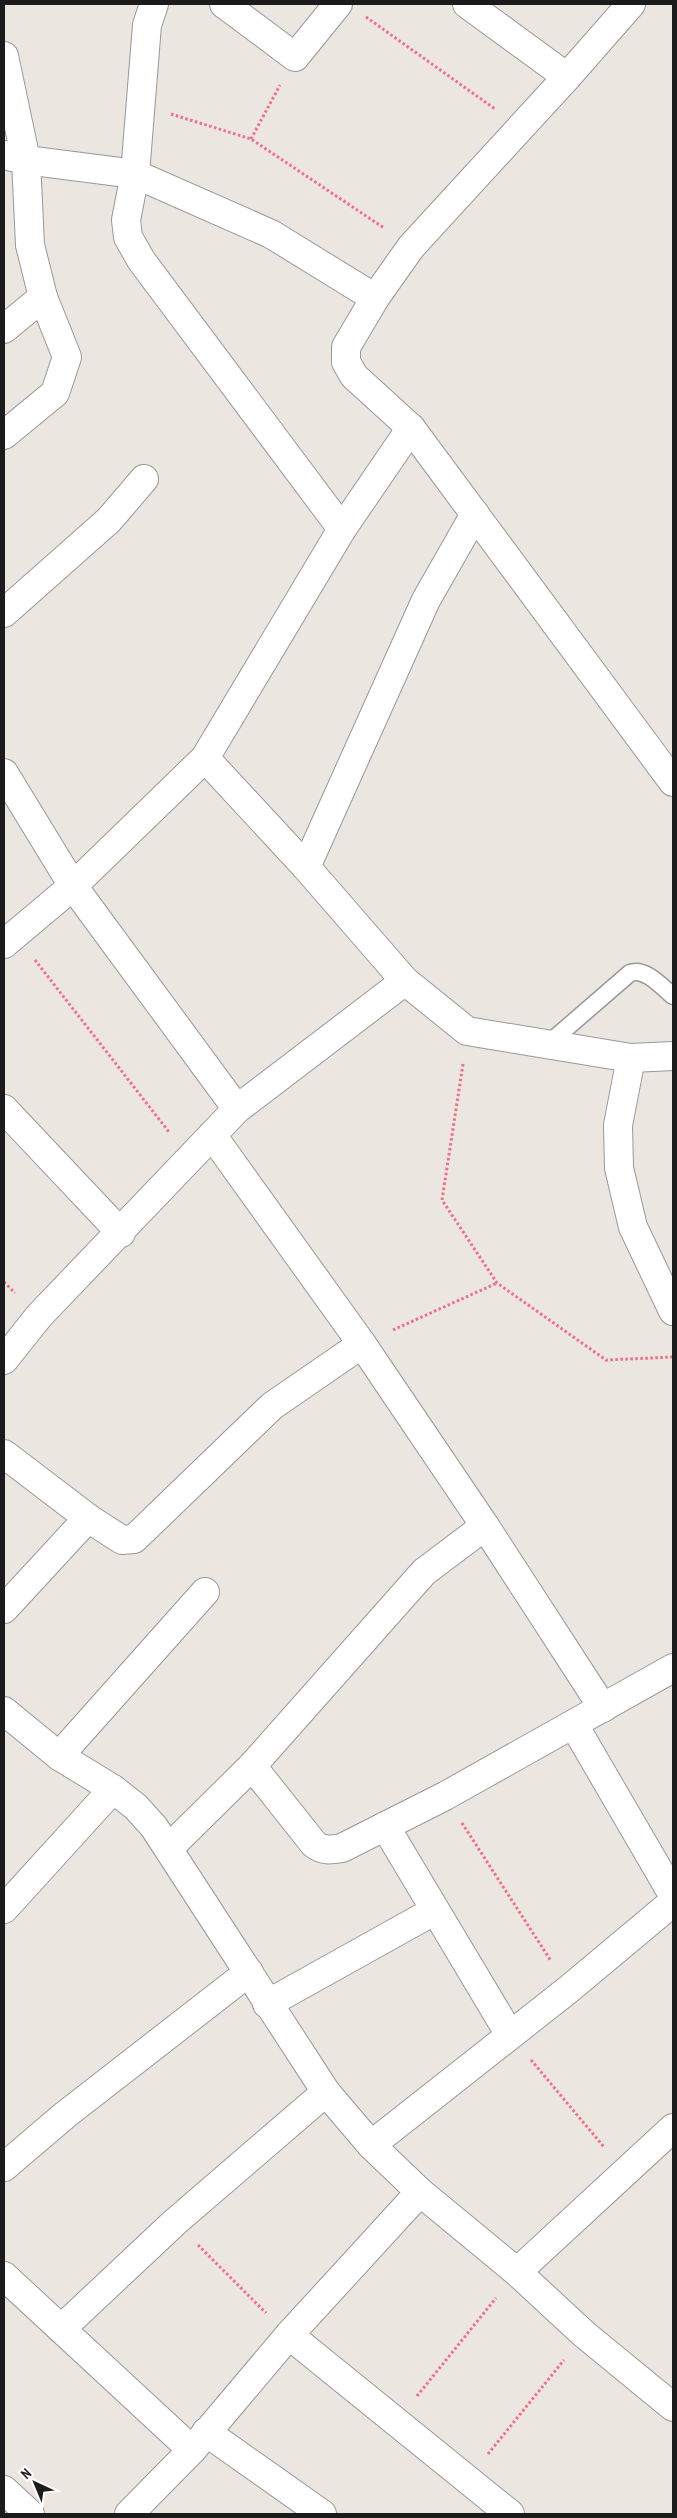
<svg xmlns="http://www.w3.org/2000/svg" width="677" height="2518" font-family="'PT Sans Narrow',sans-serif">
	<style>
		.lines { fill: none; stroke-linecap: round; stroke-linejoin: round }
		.service-casing { stroke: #989898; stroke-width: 19 }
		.minor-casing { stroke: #989898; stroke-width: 30 }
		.path { stroke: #f06f82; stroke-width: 3; stroke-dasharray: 2.5 2.5; stroke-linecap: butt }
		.service { stroke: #fff; stroke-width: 16 }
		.minor { stroke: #fff; stroke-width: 28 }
	</style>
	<rect width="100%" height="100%" fill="#ece6e1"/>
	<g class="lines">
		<defs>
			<path id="service" d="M 548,1044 L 630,973 C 645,967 662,987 673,996"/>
			<g id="minor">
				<polyline points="154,4 147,25 135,174 126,220 128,237 141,260 342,529"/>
				<polyline points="224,4 295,57 338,4"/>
				<polyline points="467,4 567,77"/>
				<polyline points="631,4 567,77 411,247 375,298 346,347 346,362 354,376 411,428 673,782"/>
				<polyline points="4,56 26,160 30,245 43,297 67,357 55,393 4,435"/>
				<polyline points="4,155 26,160 135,174 271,234 375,298"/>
				<polyline points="4,329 43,297"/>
				<polyline points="4,613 109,520 144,479"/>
				<polyline points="205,758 306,867 405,981 467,1031 631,1058 673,1056"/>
				<polyline points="4,773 73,886 237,1109"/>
				<polyline points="306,867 426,600 475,514"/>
				<polyline points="4,944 73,886 205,758 342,529 411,428"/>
				<polyline points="631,1058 618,1125 619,1168 633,1227 673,1311"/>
				<polyline points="4,1109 121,1233"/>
				<polyline points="212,1135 362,1344 485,1526 603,1708"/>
				<polyline points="4,1360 39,1316 237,1109 405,981"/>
				<polyline points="4,1454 88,1518 122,1540 134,1539 272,1406 362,1344"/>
				<polyline points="4,1609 88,1518"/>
				<polyline points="4,1711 59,1756 113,1789 136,1807 154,1827 326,2092 371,2145 420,2192 517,2272 584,2334 673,2407"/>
				<polyline points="574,1725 673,1895"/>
				<polyline points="59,1756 205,1592"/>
				<path d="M 252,1766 L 314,1844 C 323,1851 330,1850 342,1848 L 445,1796 L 673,1668"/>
				<polyline points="385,1826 510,2035"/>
				<polyline points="169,1848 252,1766 424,1572 485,1526"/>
				<polyline points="4,1909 113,1789"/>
				<polyline points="267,2004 434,1911"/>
				<polyline points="371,2145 569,1989 673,1902"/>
				<polyline points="4,2167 65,2115 249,1972"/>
				<polyline points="517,2272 673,2128"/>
				<polyline points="4,2276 192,2450"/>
				<polyline points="61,2329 175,2222 326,2092"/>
				<polyline points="289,2335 510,2514"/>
				<polyline points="206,2432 322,2514"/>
				<polyline points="4,2490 30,2514"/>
				<polyline points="129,2514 192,2450 289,2335 420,2192"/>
			</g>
		</defs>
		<!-- service casing -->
		<use href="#service" class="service-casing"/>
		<!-- minor casing -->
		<use href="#minor" class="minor-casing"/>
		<!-- path -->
		<g class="path">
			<polyline points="366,17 495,109"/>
			<polyline points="171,114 251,139 384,228"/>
			<polyline points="251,139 280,85"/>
			<polyline points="35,960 169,1132"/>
			<polyline points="463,1064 442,1200 497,1283 606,1360 673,1357"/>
			<polyline points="4,1282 15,1293"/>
			<polyline points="393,1330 497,1283"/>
			<polyline points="462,1823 551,1961"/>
			<polyline points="531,2060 604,2147"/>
			<polyline points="198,2245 266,2313"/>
			<polyline points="417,2396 496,2298"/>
			<polyline points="488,2454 564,2360"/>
		</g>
		<!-- service -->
		<use href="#service" class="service"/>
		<!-- minor -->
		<use href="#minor" class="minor"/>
	</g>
	<!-- border -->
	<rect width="677" height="2518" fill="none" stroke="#1b1b1b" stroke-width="10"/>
	<!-- north arrow -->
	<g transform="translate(35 2483) rotate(316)" stroke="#ffffff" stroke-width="4" paint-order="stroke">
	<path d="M0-4L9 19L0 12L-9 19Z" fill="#1b1b1b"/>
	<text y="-8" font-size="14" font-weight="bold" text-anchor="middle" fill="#1b1b1b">N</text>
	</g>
</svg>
